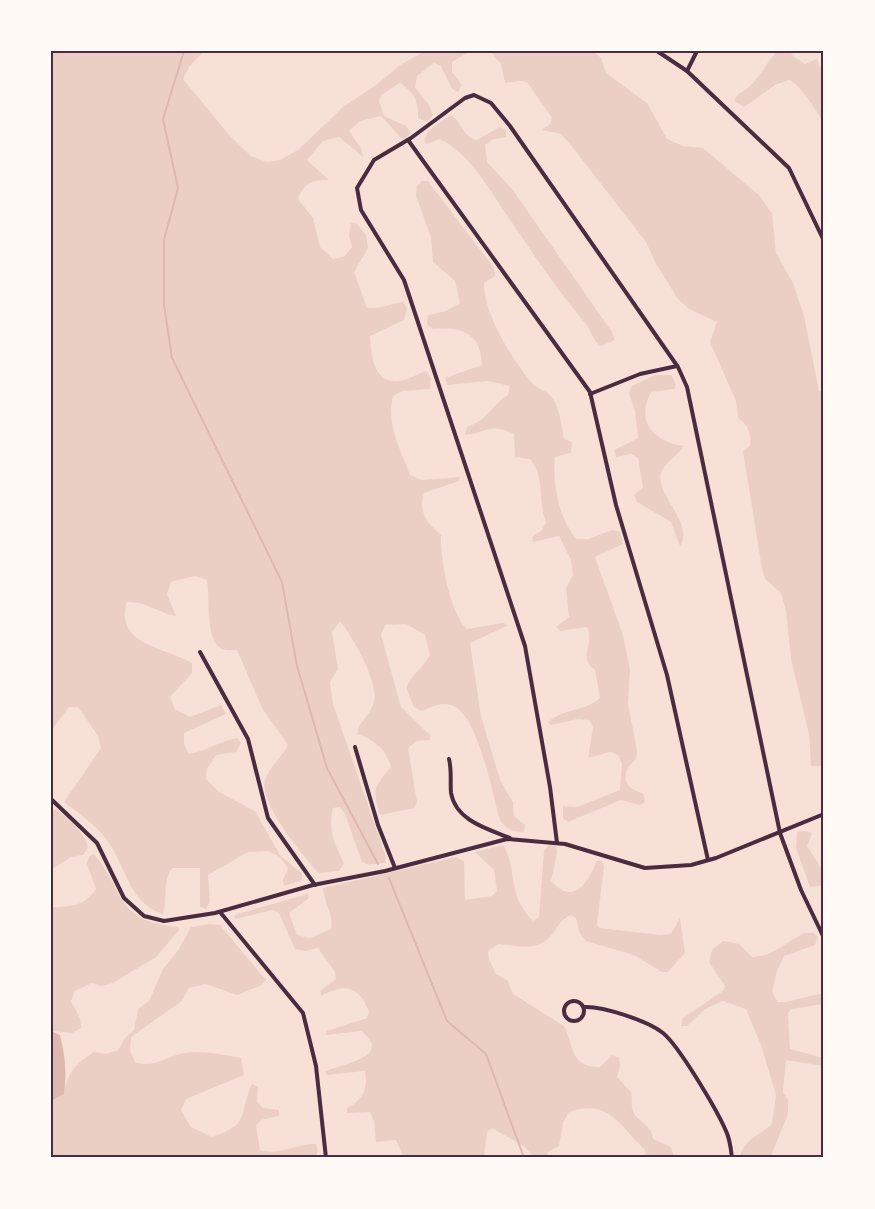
<svg xmlns="http://www.w3.org/2000/svg" width="875" height="1209" font-family="Karla,sans-serif">
	<style>
		.green { fill: #ebcfc5 }
		.water { fill: #dcb8b0 }
		.lines { fill: none; stroke-linecap: round; stroke-linejoin: round }
		.stream { stroke: #dcb8b0; stroke-width: 2 }
		.minor { stroke: #4a2c40; stroke-width: 4 }
		.neatline { fill: none; stroke: #4a2c40; stroke-width: 2 }
	</style>
	<rect width="100%" height="100%" fill="#f7e1d7"/>
	<!-- green -->
	<g class="green">
		<path d="M 51,51 L 204,51 L 189,67 L 183,79 L 230,136 L 251,156 L 267,162 L 280,160 L 298,150 L 344,106 L 376,85 L 400,65 L 425,51 L 470,51 L 452,62 L 452,72 L 462,85 L 458,92 L 452,89 L 441,66 L 434,63 L 417,76 L 415,87 L 429,105 L 433,115 L 427,122 L 418,118 C 419,100 414,93 400,83 L 381,95 L 379,101 L 384,116 L 406,126 L 411,133 L 403,140 L 381,116 L 360,121 L 349,131 L 361,148 L 363,157 L 339,137 L 323,141 L 307,160 L 329,180 C 311,180 304,183 298,199 L 313,218 L 320,247 L 333,259 L 345,256 L 352,247 L 349,236 L 351,223 L 357,224 L 366,235 L 368,248 L 354,272 L 367,308 C 381,309 391,303 404,302 L 407,309 L 404,320 L 370,336 C 371,353 373,385 399,381 C 408,380 417,374 426,371 L 431,378 L 430,389 L 402,391 L 393,396 C 386,423 400,449 410,475 L 422,480 L 460,477 L 459,481 L 424,493 C 418,512 427,523 441,535 C 440,558 450,614 467,629 L 503,623 L 509,625 L 470,643 L 481,716 L 500,780 L 513,802 L 514,816 L 525,825 L 524,832 C 512,832 504,828 499,818 C 493,793 478,722 457,708 C 446,700 433,706 422,711 L 414,707 L 406,688 C 411,675 423,668 430,655 L 425,635 L 406,624 L 385,625 L 381,635 L 401,707 L 430,735 L 430,740 L 417,741 L 408,748 L 417,802 L 414,808 L 380,815 C 372,789 374,787 391,767 C 387,751 374,739 357,734 C 359,721 371,714 374,702 C 379,682 352,636 340,621 L 332,632 L 338,669 L 330,682 L 333,704 L 386,857 L 385,863 L 369,865 L 362,862 L 345,814 L 340,807 L 333,808 C 328,829 334,844 344,863 L 339,871 L 318,873 C 303,854 259,805 265,780 C 268,768 282,757 288,745 L 262,708 L 237,650 C 232,650 226,651 222,649 C 205,642 210,597 207,580 L 195,576 L 171,582 L 167,594 L 176,616 C 159,613 145,601 127,602 C 114,645 165,647 192,663 L 192,673 L 170,697 L 175,709 L 190,717 L 221,705 L 226,714 L 184,733 L 184,744 L 189,754 C 206,751 220,741 237,738 L 241,743 L 236,752 L 216,755 L 207,769 L 206,779 L 219,792 L 255,811 L 280,855 L 302,874 L 302,880 L 284,886 L 283,880 L 288,868 L 280,857 L 268,851 L 248,852 L 208,875 L 210,902 L 206,909 L 200,907 L 200,868 L 172,868 C 162,882 168,898 163,914 C 131,904 127,872 111,846 C 100,828 81,815 64,802 L 101,748 L 98,736 L 78,707 L 69,707 L 51,731 Z"/>
		<path d="M 490,51 L 593,51 L 601,58 L 606,73 L 647,103 L 667,139 L 683,146 L 703,148 L 760,196 L 772,214 L 776,253 L 793,283 L 804,316 L 819,391 L 824,392 L 824,766 L 811,766 L 809,734 L 791,659 L 786,611 L 781,593 L 765,579 L 762,569 L 743,451 L 750,446 C 752,434 748,425 738,418 L 736,401 L 710,342 L 717,322 L 689,309 L 678,299 L 656,264 L 646,242 L 574,149 L 561,134 L 542,130 L 550,124 L 552,118 L 527,82 L 520,81 L 505,83 L 501,64 Z"/>
		<path d="M 777,51 L 790,51 L 793,56 L 805,64 L 817,59 L 824,77 L 824,122 C 814,109 803,87 789,80 L 775,85 L 744,107 L 734,101 C 737,92 745,92 751,85 C 761,75 767,62 777,51 Z"/>
		<path d="M 451,115 C 463,122 462,137 477,140 L 500,127 L 506,130 L 506,137 L 493,139 L 485,145 L 487,162 L 512,189 L 612,332 L 615,340 L 601,346 C 592,340 592,332 586,324 C 559,293 536,258 513,224 C 494,198 470,151 439,139 L 427,144 L 424,141 L 428,131 Z"/>
		<path d="M 422,181 L 428,181 L 494,268 L 495,276 L 484,283 C 484,314 511,357 531,382 C 534,387 541,389 546,392 C 560,401 561,424 564,439 L 572,442 L 571,453 L 555,457 C 552,484 559,520 577,539 L 589,539 L 612,530 L 620,532 L 623,544 L 595,557 L 623,635 L 630,670 L 628,704 L 637,750 L 636,759 C 620,772 622,789 643,793 L 645,802 L 640,805 L 621,800 L 568,822 L 563,818 L 563,806 L 577,807 L 620,790 L 622,763 L 618,755 L 610,752 L 588,758 L 593,727 L 589,720 L 578,719 L 551,725 L 548,722 C 563,709 585,711 600,698 L 595,670 C 577,658 595,644 587,627 L 560,631 L 556,627 L 569,617 L 566,588 L 573,575 L 571,560 L 559,536 L 533,542 L 532,537 L 542,530 L 546,522 C 537,499 546,479 530,459 L 515,457 L 514,434 C 489,422 488,433 465,435 L 467,427 C 491,418 489,407 508,395 L 510,386 L 488,381 L 447,385 L 445,378 L 482,365 C 481,332 460,327 433,329 L 427,324 L 428,315 L 446,311 L 460,303 L 455,281 L 433,262 L 431,237 L 416,196 L 417,186 Z"/>
		<path d="M 655,375 L 671,375 L 676,384 L 674,389 L 651,392 C 635,422 654,442 684,446 C 678,454 670,460 664,467 C 647,489 696,521 680,546 L 671,522 L 637,502 L 634,495 L 643,487 L 638,458 L 631,454 L 616,457 L 614,450 L 638,438 L 635,411 L 629,393 L 632,386 Z"/>
		<path d="M 56,809 C 69,819 84,832 88,847 L 83,855 L 71,857 L 51,870 L 51,812 Z"/>
		<polygon points="805,831 812,833 807,846 824,873 824,885 810,887 796,848 797,832"/>
		<path d="M 503,845 C 519,872 505,891 533,921 L 539,917 L 544,851 L 549,845 L 556,846 L 557,853 L 551,881 C 574,906 587,884 597,861 L 602,861 L 604,866 L 597,925 L 600,928 L 660,935 L 671,934 L 680,918 L 685,953 L 668,972 L 662,972 L 634,955 L 586,941 L 579,932 L 576,918 L 571,915 C 562,919 559,924 554,932 C 539,953 521,946 498,944 L 488,951 L 489,959 L 496,974 L 508,981 L 513,994 L 564,1026 C 574,1044 569,1067 600,1067 L 612,1055 L 619,1058 L 620,1066 L 617,1077 L 631,1092 C 633,1098 631,1102 632,1107 C 633,1121 652,1123 653,1139 L 671,1147 L 674,1158 L 646,1158 L 645,1150 C 620,1126 609,1098 569,1112 L 563,1123 L 559,1146 L 548,1152 L 547,1158 L 533,1158 C 526,1142 506,1138 492,1128 L 487,1132 L 484,1158 L 404,1158 L 396,1140 L 376,1142 L 374,1121 L 370,1112 L 347,1113 L 347,1108 C 363,1100 368,1089 365,1071 L 327,1075 L 325,1072 C 337,1064 396,1058 361,1031 L 326,1035 L 327,1031 L 367,1018 L 369,1012 C 360,986 345,983 321,996 L 320,991 L 336,979 L 335,972 L 318,948 L 305,951 L 295,949 L 279,913 L 273,910 L 235,919 L 234,915 L 308,894 L 309,898 L 289,913 L 297,935 L 310,938 L 331,929 C 334,914 324,903 323,888 L 456,857 L 464,861 L 465,900 L 492,896 L 497,891 L 494,870 L 475,852 Z"/>
		<path d="M 94,854 C 127,894 114,921 179,927 L 179,930 L 156,957 L 113,983 L 102,986 L 92,983 L 75,991 L 71,1001 L 80,1018 L 81,1028 L 72,1033 L 51,1031 L 51,907 C 70,907 85,906 96,889 L 87,864 L 89,856 Z"/>
		<path d="M 210,924 L 220,925 L 266,980 L 260,986 L 237,995 L 205,984 L 189,988 L 182,1001 L 131,1037 L 130,1050 L 135,1062 C 154,1069 166,1056 185,1053 C 202,1050 223,1055 241,1058 L 244,1075 L 186,1099 L 181,1110 L 191,1127 L 212,1137 C 251,1124 238,1115 252,1084 L 258,1087 L 257,1102 L 263,1108 L 279,1110 L 279,1116 L 261,1120 L 256,1126 L 260,1150 C 281,1156 296,1143 316,1144 L 318,1151 L 315,1158 L 51,1158 L 51,1101 L 64,1094 C 68,1072 75,1064 94,1052 L 106,1054 L 118,1050 L 126,1037 L 134,1030 L 138,1009 L 149,1001 L 163,969 L 179,949 L 191,927 Z"/>
		<path d="M 804,933 L 814,933 L 818,937 L 815,945 L 784,956 L 777,971 L 772,992 L 778,1002 L 785,1002 L 824,993 L 824,1004 L 791,1009 L 788,1014 L 790,1049 L 824,1058 L 824,1066 L 786,1060 L 783,1092 L 788,1100 L 788,1114 L 770,1158 L 740,1158 C 742,1140 760,1135 772,1124 L 776,1095 L 761,1045 L 746,1009 L 723,1001 L 705,1009 L 687,1026 L 681,1026 L 683,1018 L 723,991 L 725,986 L 709,962 L 712,950 L 723,941 L 739,944 L 752,957 C 774,956 785,943 804,933 Z"/>
	</g>
	<!-- water -->
	<path class="water" d="M 51,1031 L 60,1035 C 65,1055 67,1073 64,1094 L 51,1101 Z"/>
	<g class="lines">
		<!-- stream -->
		<g class="stream">
			<polyline points="184,51 163,119 178,188 164,240 164,305 172,358 282,582 297,666 327,768 378,864"/>
			<polyline points="389,878 447,1021 486,1054 523,1155 527,1158"/>
		</g>
		<!-- minor -->
		<g class="minor">
			<polyline points="657,51 687,71 789,168 824,241"/>
			<polyline points="687,71 697,51"/>
			<polyline points="408,140 590,392 616,505 667,675 708,860"/>
			<polyline points="590,394 640,374 677,366"/>
			<polyline points="200,652 248,739 268,818 315,885"/>
			<polyline points="355,747 378,825 395,868"/>
			<path d="M 449,759 C 452,771 450,782 451,793 C 456,821 488,829 510,838"/>
			<polyline points="51,799 97,843 124,898 144,916 164,921 215,913 313,885 385,871 507,839 565,844 645,868 691,865 716,858 824,814"/>
			<polyline points="557,843 550,787 525,646 404,280 361,210 357,188 374,160 411,138 465,98 474,95 491,103 510,126 678,367 687,387 780,833 801,890 824,938"/>
			<polyline points="220,912 303,1013 316,1066 326,1158"/>
			<circle cx="574" cy="1011" r="10"/>
			<path d="M 584,1007 C 603,1006 648,1021 663,1033 C 679,1046 717,1110 726,1131 C 730,1139 731,1149 732,1158"/>
		</g>
	</g>
	<!-- border -->
	<rect width="875" height="1209" fill="none" stroke="#fffaf5" stroke-width="105"/>
	<rect x="52" y="52" width="770" height="1104" class="neatline"/>
</svg>
